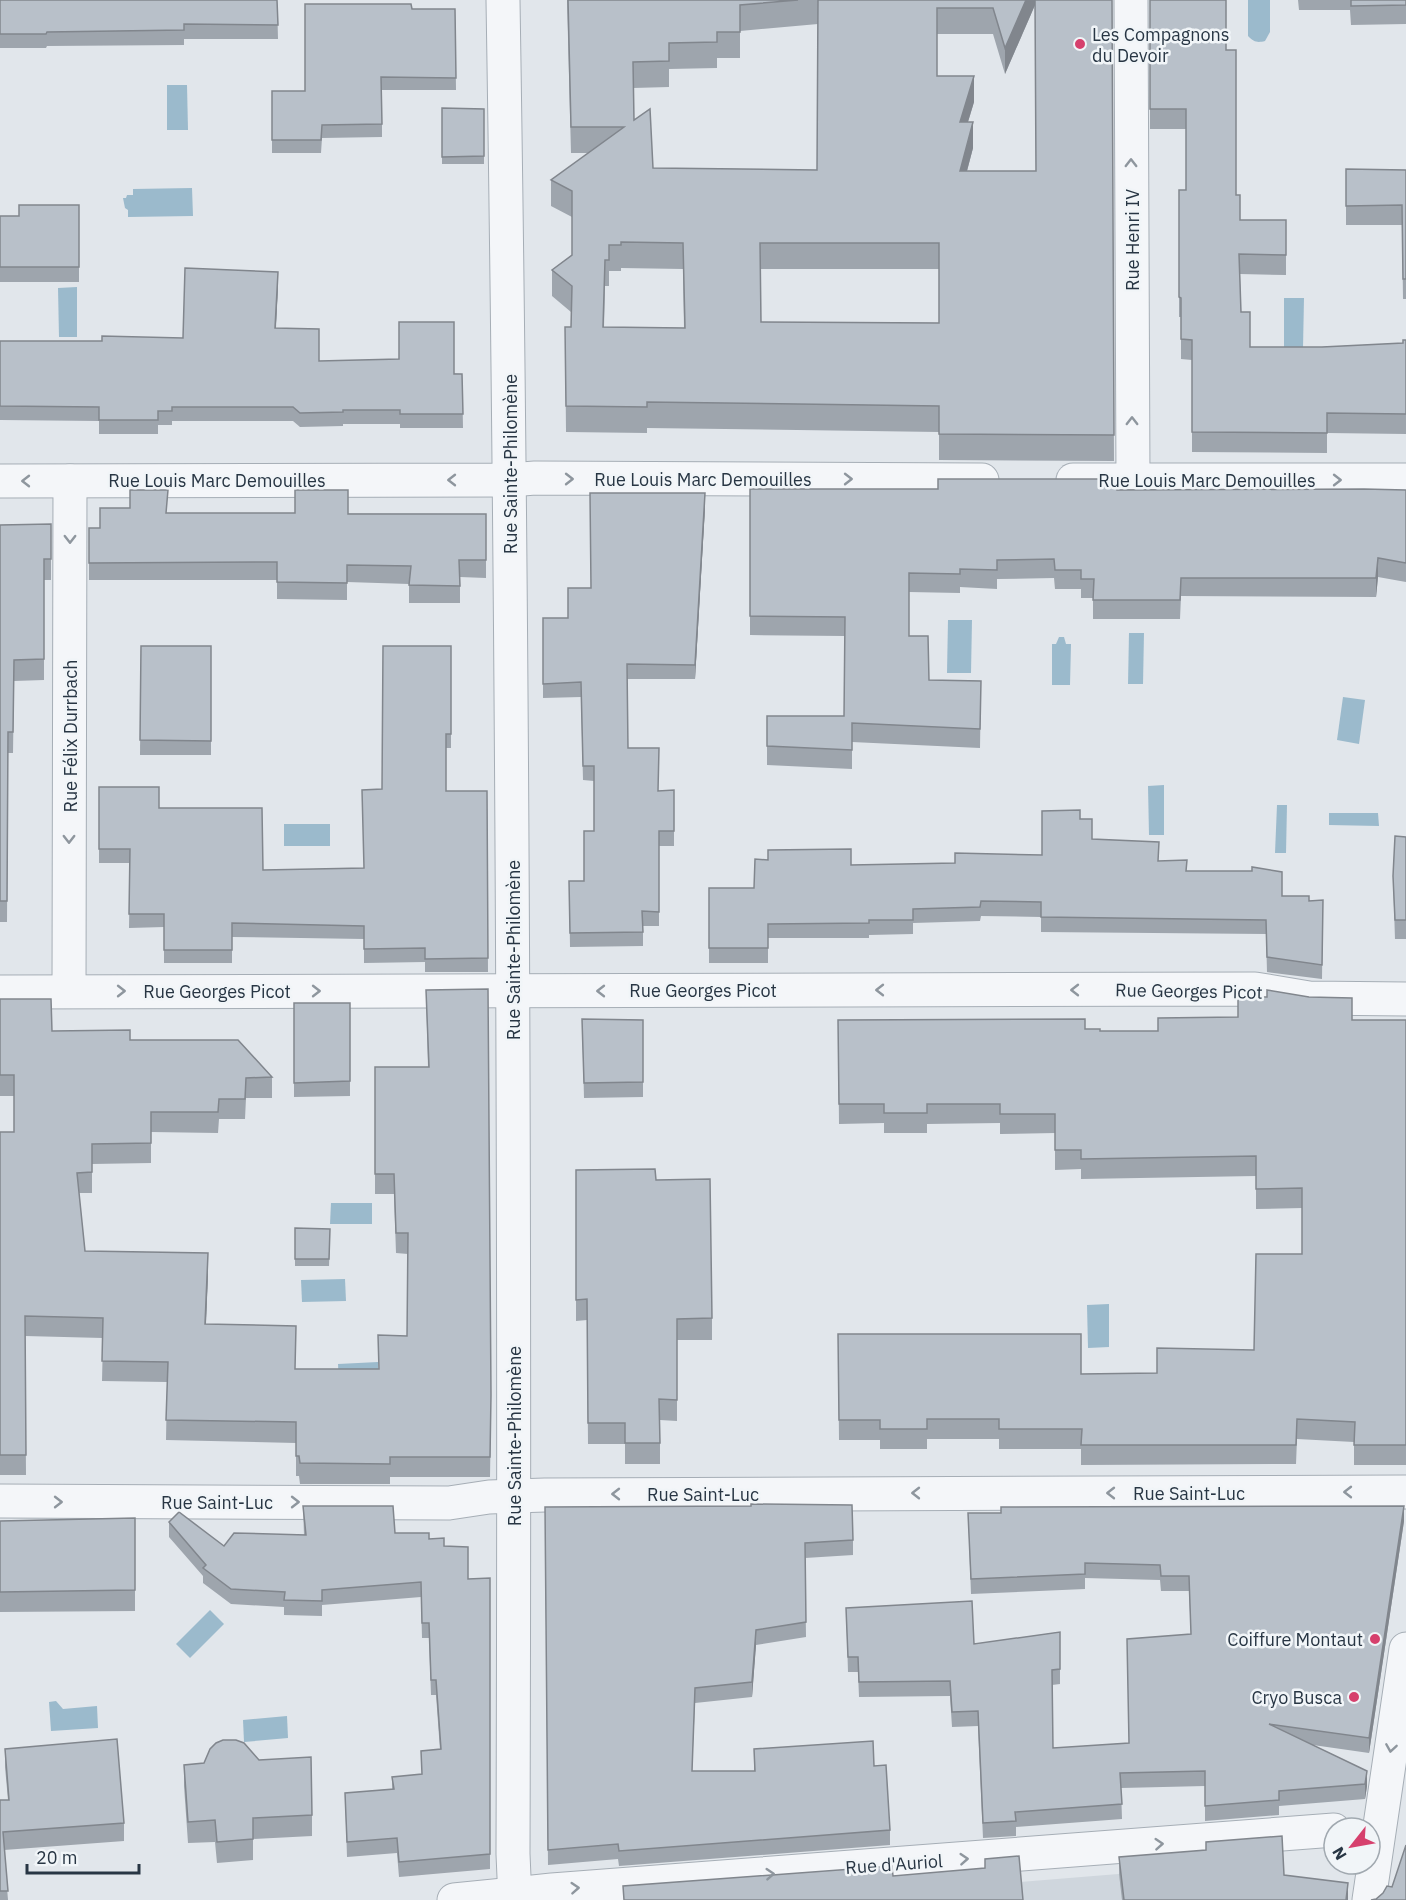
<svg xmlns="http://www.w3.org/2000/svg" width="1406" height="1900" font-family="'IBM Plex Sans',sans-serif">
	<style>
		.built { fill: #cfd6dd }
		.water { fill: #9bbacc }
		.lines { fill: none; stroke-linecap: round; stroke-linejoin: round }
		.minor-casing { stroke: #a6aeb6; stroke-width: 35 }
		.minor { stroke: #f4f6f9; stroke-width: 33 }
		.wall { fill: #9ea5ad; fill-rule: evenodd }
		.shaded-wall { fill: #81868d }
		.building { fill: #b8c0c9; stroke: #81868d; stroke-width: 1.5; fill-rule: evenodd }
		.oneway { stroke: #8e969e }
		.poi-dot { fill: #d6406d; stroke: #f1f5f8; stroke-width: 2 }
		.labels { text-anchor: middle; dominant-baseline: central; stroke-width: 5; stroke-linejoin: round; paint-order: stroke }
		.poi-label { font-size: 18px; fill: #283644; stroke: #f1f5f8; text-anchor: end }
		.street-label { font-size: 18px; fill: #283644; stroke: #f1f5f8 }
	</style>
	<rect width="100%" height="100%" fill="#e1e6eb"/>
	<!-- built -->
	<polygon class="built" points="1192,1868 1194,1900 1021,1900 1020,1882"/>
	<!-- water -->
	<g class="water">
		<path d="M 1248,0 L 1270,0 L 1270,32 L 1265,41 C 1257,43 1254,42 1248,36 Z"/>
		<polygon points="167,85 187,85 188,130 167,130"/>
		<polygon points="192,188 193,216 128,217 128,210 125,208 123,198 126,198 127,195 133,195 133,189"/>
		<polygon points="77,287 77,337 59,337 58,288"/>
		<polygon points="1284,298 1304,298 1303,348 1284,347"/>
		<polygon points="948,620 972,620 971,673 947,673"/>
		<polygon points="1129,633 1144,633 1143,684 1128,684"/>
		<polygon points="1059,637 1064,637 1066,644 1071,644 1070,685 1052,685 1052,644 1056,644"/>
		<polygon points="1343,697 1365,700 1359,744 1337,740"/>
		<polygon points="1164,785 1164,835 1149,835 1148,786"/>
		<polygon points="1277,805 1287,805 1286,853 1275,853"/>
		<polygon points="1329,813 1378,813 1379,826 1329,825"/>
		<rect x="284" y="824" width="46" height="22"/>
		<polygon points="331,1203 372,1203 372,1224 330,1224"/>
		<polygon points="345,1279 346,1301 302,1302 301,1280"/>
		<polygon points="1109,1304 1109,1347 1088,1348 1087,1305"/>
		<polygon points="378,1362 379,1384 339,1385 338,1364"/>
		<polygon points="210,1610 224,1624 190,1658 176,1644"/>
		<polygon points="56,1701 63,1709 97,1706 98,1728 51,1731 49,1702"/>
		<polygon points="287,1716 288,1738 244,1742 243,1720"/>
	</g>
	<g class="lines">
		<defs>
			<g id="minor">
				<path d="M 503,0 C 513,618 515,1236 513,1854 L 515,1900"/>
				<polyline points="1131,0 1133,480"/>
				<polyline points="1073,480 1406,480"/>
				<polyline points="0,481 510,480 535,478 982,480"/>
				<polyline points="69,991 70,481"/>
				<polyline points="0,992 1255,989 1309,998 1406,999"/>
				<polyline points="0,1501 449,1503 489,1497 545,1495 1406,1492"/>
				<polyline points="454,1900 552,1890 1334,1830"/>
				<polyline points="1369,1900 1406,1649"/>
			</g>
		</defs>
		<!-- minor casing -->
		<use href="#minor" class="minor-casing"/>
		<!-- minor -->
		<use href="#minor" class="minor"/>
	</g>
	<!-- wall -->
	<g class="wall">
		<polygon points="0,0 277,0 278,39 184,39 184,45 47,46 46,48 0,48"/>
		<path d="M 567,0 L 1112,0 L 1114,461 L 939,460 L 939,432 L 647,428 L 647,433 L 566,432 L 565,327 L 571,327 L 571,312 L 552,296 L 552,270 L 572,255 L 572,217 L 551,206 L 551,180 L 589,153 L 571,153 ZM 1035,5 L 1036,171 L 967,171 L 973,148 L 968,122 L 974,102 L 937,76 L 937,34 L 993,34 L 1005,74 ZM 818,24 L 817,170 L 653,168 L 634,120 L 633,88 L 669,87 L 669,69 L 717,68 L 717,58 L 740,58 L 740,31 ZM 621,268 L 683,269 L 684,328 L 604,327 L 605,286 L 609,286 L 609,271 L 621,271 ZM 760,269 L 939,269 L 939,323 L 761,322 Z"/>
		<polygon points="1150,0 1226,50 1236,195 1240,220 1286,220 1286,275 1240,274 1241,312 1250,347 1322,347 1403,343 1406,340 1406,434 1327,433 1327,453 1192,452 1192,360 1181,359 1181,317 1179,317 1179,190 1186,190 1186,129 1150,129"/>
		<polygon points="1298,0 1406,0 1406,24 1351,25 1350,10 1299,10"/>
		<polygon points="412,9 455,9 456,90 382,90 382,137 322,138 321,153 272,153 272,91 305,91"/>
		<polygon points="442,108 484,109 484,164 442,164"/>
		<polygon points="1346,169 1406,170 1406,299 1403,299 1402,225 1346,225"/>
		<polygon points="79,205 79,282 0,282 0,216 19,216"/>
		<polygon points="278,286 276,328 319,361 462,374 463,428 400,428 400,424 343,424 343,426 300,427 293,421 172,421 172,425 158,425 158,434 99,434 99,421 0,420 0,341 102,341 183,338"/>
		<polygon points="750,489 1406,490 1406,582 1378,577 1376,597 1181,596 1180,619 1093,619 1093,598 1081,598 1081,589 1055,589 1054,578 997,579 997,589 960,587 960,593 909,592 909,636 929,680 981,681 980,748 852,742 852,769 767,765 767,716 844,716 845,636 750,635"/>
		<polygon points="705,508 695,679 627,679 628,748 658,791 674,790 674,846 659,846 659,926 643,926 643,946 570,947 569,881 584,881 594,831 594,781 583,780 581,697 543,698 543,618 568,618 591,588"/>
		<polygon points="167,513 486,514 486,578 460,577 460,603 409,603 409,584 347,582 347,600 277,599 277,580 89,580 89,528 100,528"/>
		<polygon points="51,524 51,580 44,580 44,680 14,681 13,753 8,753 7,922 0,922 0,525"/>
		<polygon points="141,646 211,646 211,755 140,755"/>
		<polygon points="451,646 451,748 446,748 446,791 487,791 488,972 425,972 425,962 364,963 364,939 232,937 232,963 164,963 164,927 129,928 130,863 99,863 99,787 159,808 263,870 364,868 382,789"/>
		<polygon points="1080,819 1092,839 1187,871 1282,896 1309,901 1323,900 1322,979 1267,972 1266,934 1041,932 1041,917 981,916 980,921 913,923 913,934 869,935 869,938 768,938 768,963 709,963 709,888 754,888 851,865 955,863 1042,855"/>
		<polygon points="1406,837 1406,939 1395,939 1393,876"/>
		<polygon points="426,990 491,1415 490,1477 390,1477 390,1484 300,1484 299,1476 296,1476 296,1443 166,1440 167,1382 102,1381 103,1338 25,1336 26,1475 0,1475 0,1132 14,1132 14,1096 0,1096 0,999 52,1031 130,1040 272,1077 272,1098 246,1098 245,1119 219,1119 218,1133 151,1132 151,1163 92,1164 92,1193 79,1193 85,1251 208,1274 206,1324 295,1369 379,1369 407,1336 408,1254 396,1253 394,1194 375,1194 375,1067 428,1067"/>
		<polygon points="294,1003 350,1003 350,1096 294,1097"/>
		<polygon points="582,1019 643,1020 643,1097 584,1098"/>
		<polygon points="838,1020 1085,1029 1100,1031 1158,1031 1352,1020 1406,1020 1406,1465 1354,1465 1354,1442 1297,1439 1296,1464 1081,1465 1081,1449 999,1449 999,1439 927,1439 927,1449 880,1449 880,1440 839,1440 838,1334 1081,1374 1157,1373 1254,1350 1302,1254 1302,1208 1256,1209 1256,1176 1081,1179 1081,1169 1055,1170 1055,1133 1000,1134 1000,1123 927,1124 927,1133 884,1133 884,1123 839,1124"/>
		<polygon points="576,1170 656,1180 712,1318 712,1340 677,1340 677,1421 660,1420 660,1464 625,1464 625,1444 588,1444 587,1320 576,1321"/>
		<polygon points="295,1228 330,1236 329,1266 295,1266"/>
		<polygon points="303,1506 395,1533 429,1539 444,1546 468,1579 490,1578 490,1869 399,1877 397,1853 347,1857 345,1793 392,1789 392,1777 422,1774 421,1751 440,1750 436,1695 431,1695 429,1638 422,1638 421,1597 322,1605 322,1616 284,1615 284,1607 231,1604 203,1583 203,1576 169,1537 169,1522 224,1546 304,1535"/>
		<polygon points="545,1507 853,1540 853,1555 805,1558 806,1637 756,1645 752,1697 695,1703 692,1771 754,1771 754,1749 874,1766 890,1830 890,1845 619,1866 618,1859 548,1865"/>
		<polygon points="968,1513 1404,1521 1369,1753 1313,1745 1367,1771 1367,1786 1365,1799 1279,1806 1279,1815 1205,1821 1205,1786 1121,1788 1122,1819 1016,1827 1016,1836 983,1838 978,1726 952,1727 950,1696 859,1697 858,1672 848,1672 846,1608 974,1644 1060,1632 1060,1684 1052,1685 1053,1748 1129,1743 1191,1635 1189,1591 1161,1591 1160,1580 1085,1578 1085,1589 971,1594"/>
		<polygon points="135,1518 135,1611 0,1612 0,1521"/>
		<polygon points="5,1749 124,1823 124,1841 4,1850 8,1900 0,1900 0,1800 8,1800 5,1767"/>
		<polygon points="259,1760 312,1815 312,1836 253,1839 253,1860 217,1863 215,1842 188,1843 184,1786 184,1765"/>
		<polygon points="1119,1857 1284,1875 1348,1900 1122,1900 1119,1874"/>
	</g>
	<!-- shaded-wall -->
	<g class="shaded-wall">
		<polygon points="1026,0 1035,0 1035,5 1005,74 1005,48"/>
		<polygon points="974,76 974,102 960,148 960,122"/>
		<polygon points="973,122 973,148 960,197 960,171"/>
		<polygon points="278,272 278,286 275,342 275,328"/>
		<polygon points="705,493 705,508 695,679 695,665"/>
		<polygon points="1378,558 1378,577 1376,597 1376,578"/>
		<polygon points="208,1253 208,1274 205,1345 205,1324"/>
		<polygon points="1404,1506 1404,1521 1369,1753 1369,1738"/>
		<polygon points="756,1630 756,1645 752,1697 752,1682"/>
		<polygon points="1367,1771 1367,1786 1365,1799 1365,1784"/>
		<polygon points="1348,1883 1348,1900 1346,1900"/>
	</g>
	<!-- building -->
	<g class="building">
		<polygon points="0,0 277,0 278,25 184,24 184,30 47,32 46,34 0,34"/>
		<path d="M 568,0 L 798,0 L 740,5 L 740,32 L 717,32 L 717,42 L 669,43 L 669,61 L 633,62 L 634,120 L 650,109 L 653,168 L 817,170 L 818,0 L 1026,0 L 1005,48 L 993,8 L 937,8 L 937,76 L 974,76 L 960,122 L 973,122 L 960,171 L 1036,171 L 1035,0 L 1112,0 L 1114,435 L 939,434 L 939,406 L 647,402 L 647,407 L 566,406 L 565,327 L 571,327 L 572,286 L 552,270 L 572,255 L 572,191 L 551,180 L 624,127 L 571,127 ZM 621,242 L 683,243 L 685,328 L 603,327 L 605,260 L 609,260 L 609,245 L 621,245 ZM 760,243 L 939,243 L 939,323 L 761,322 Z"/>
		<polygon points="1150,0 1226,0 1226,50 1236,50 1236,195 1240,195 1240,220 1286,220 1286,255 1239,254 1241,312 1250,312 1250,347 1322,347 1403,343 1403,340 1406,340 1406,414 1327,413 1327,433 1192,432 1192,340 1181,339 1181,298 1179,297 1179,190 1186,190 1186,109 1150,109"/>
		<polygon points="1351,0 1406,0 1406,5 1351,6"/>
		<polygon points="305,4 411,4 412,9 455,9 456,78 381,77 382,124 322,125 321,140 272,140 272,91 305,91"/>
		<polygon points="442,108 484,109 484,156 442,157"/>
		<polygon points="1346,169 1406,170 1406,279 1403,279 1402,205 1346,206"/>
		<polygon points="19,205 79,205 79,267 0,267 0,216 19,216"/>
		<polygon points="185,268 278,272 275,328 319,329 319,361 399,359 399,322 454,322 454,374 462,374 463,414 400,414 400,410 343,410 343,412 300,413 293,407 172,407 172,411 158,411 158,420 99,420 99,407 0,406 0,341 102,341 102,336 183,338"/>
		<polygon points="938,479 1117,479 1117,490 1364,489 1406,490 1406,563 1378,558 1376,578 1181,578 1180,600 1093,600 1094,579 1081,579 1081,570 1055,570 1054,559 997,560 997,570 960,569 960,574 909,573 909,636 928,636 929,680 981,681 980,729 852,723 852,750 767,746 767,716 844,716 845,617 750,616 750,489 938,489"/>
		<polygon points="130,490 168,490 166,513 295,513 295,490 348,490 348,514 486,514 486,560 459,560 460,586 409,585 411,566 347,565 347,583 277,582 277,562 89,563 89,528 100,528 100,508 130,508"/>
		<polygon points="590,493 705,493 695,665 627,664 628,748 659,748 658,791 674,790 674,831 659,831 659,912 642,911 643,932 570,933 569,881 584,881 584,831 594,831 594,766 583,766 581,682 543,684 543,618 568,618 568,588 591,588"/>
		<polygon points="51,524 51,559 44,559 44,659 14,660 13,732 8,732 7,901 0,901 0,525"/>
		<polygon points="141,646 211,646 211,741 140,740"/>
		<polygon points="383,646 451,646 451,734 446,734 446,791 487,791 488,958 425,959 425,948 364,949 364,926 232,923 232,950 164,950 164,914 129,914 130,849 99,849 99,787 159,787 159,808 262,808 263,870 364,868 362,790 382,789"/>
		<polygon points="1080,810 1080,819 1092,819 1092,839 1159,842 1158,861 1187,860 1186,871 1252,871 1252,867 1282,872 1282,896 1309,896 1309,901 1323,900 1322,965 1267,957 1266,920 1041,917 1041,902 981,901 980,907 913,909 913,920 869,920 869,923 768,924 768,948 709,948 709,888 754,888 755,859 768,860 768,850 851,849 851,865 955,863 955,853 1042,855 1042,811"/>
		<polygon points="1395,836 1406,837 1406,920 1395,920 1393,876"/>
		<polygon points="488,989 491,1395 490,1457 390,1457 390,1464 300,1463 299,1456 296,1456 296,1422 166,1420 168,1362 102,1361 103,1318 25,1316 26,1455 0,1455 0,1132 14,1132 14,1075 0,1075 0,999 51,999 52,1031 130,1030 130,1040 238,1040 272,1077 246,1078 245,1099 219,1099 218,1112 151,1112 151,1143 92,1144 92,1172 77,1173 85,1251 208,1253 205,1324 296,1326 295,1369 379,1369 378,1335 407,1336 408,1233 396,1233 394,1174 375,1174 375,1067 429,1067 426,990"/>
		<polygon points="1267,990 1309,997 1352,998 1352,1020 1406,1020 1406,1445 1354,1445 1355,1422 1297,1419 1296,1445 1081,1445 1082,1429 999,1429 999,1419 927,1419 927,1429 880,1429 880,1420 839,1420 838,1334 1081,1334 1081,1374 1157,1373 1157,1348 1254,1350 1256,1254 1302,1254 1302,1188 1256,1189 1256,1156 1081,1159 1081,1150 1055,1150 1055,1114 1000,1114 1000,1104 927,1104 927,1113 884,1113 884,1104 839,1104 838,1020 1085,1019 1085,1029 1100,1029 1100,1031 1158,1031 1158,1018 1238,1017 1238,997 1267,997"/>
		<polygon points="294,1003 350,1003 350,1081 294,1083"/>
		<polygon points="582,1019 643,1020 643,1082 584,1083"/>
		<polygon points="655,1169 656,1180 710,1179 712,1318 677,1319 677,1400 659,1399 660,1443 625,1443 625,1423 588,1423 587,1299 576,1300 576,1170"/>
		<polygon points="295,1228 330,1229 329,1259 295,1259"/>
		<polygon points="751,1504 852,1505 853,1540 805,1543 806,1622 756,1630 752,1682 695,1688 692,1771 755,1771 754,1749 873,1741 874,1766 886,1765 890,1830 619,1851 618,1844 548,1850 545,1507 751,1506"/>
		<polygon points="303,1506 393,1506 395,1533 429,1533 429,1539 444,1538 444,1546 468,1547 468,1579 490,1578 490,1854 399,1862 397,1838 347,1842 345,1793 394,1789 392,1777 422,1774 421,1751 441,1749 436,1680 431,1680 429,1623 422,1623 421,1582 322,1590 322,1601 284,1600 285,1592 231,1589 203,1568 206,1565 169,1522 179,1512 224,1546 234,1533 306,1535"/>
		<polygon points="1404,1506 1369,1738 1269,1724 1367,1771 1365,1784 1279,1791 1279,1800 1205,1806 1205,1771 1120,1773 1122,1804 1015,1812 1016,1821 983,1823 978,1711 952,1712 950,1681 859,1682 858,1657 848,1657 846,1608 972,1601 974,1644 1060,1632 1060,1669 1052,1670 1053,1748 1129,1743 1127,1639 1191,1634 1189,1576 1161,1576 1160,1565 1085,1563 1085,1574 971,1579 968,1513 1001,1513 1001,1507"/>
		<polygon points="135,1518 135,1590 0,1592 0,1521"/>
		<polygon points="117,1739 124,1823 3,1832 8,1891 0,1891 0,1800 9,1800 5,1749"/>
		<polygon points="223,1740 236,1740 244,1743 259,1760 311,1757 312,1815 253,1818 253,1839 217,1842 215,1820 188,1822 184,1765 204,1763 210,1749 216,1743"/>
		<polygon points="1282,1836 1284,1875 1348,1883 1346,1900 1124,1900 1119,1857 1206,1850 1206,1842"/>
		<polygon points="1406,1845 1406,1900 1371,1900 1376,1899 1383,1893 1387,1886 1392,1887"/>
		<polygon points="1019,1856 1023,1900 624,1900 623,1886 892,1866 893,1876 985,1868 985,1859"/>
	</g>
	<!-- one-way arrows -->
	<defs><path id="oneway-chevron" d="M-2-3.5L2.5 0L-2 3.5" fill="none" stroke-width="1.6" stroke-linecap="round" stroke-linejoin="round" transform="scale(1.5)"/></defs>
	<g class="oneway">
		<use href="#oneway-chevron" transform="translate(1131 163) rotate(-90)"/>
		<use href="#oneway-chevron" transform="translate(1132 421) rotate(-90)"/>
		<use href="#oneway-chevron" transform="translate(569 479)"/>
		<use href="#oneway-chevron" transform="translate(848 479)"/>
		<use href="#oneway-chevron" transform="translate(452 480) rotate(180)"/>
		<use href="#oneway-chevron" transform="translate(1337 480)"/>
		<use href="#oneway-chevron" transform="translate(26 481) rotate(180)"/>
		<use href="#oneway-chevron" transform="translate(70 539) rotate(90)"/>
		<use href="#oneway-chevron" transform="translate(69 839) rotate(90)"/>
		<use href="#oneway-chevron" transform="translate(880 990) rotate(180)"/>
		<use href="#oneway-chevron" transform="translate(1075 990) rotate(180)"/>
		<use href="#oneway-chevron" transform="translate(121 991)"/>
		<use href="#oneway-chevron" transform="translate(316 991)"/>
		<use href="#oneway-chevron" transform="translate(601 991) rotate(180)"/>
		<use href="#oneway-chevron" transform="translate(1348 1492) rotate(180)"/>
		<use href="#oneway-chevron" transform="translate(916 1493) rotate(180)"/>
		<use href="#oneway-chevron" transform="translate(1111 1493) rotate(180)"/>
		<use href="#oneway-chevron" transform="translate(616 1494) rotate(180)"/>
		<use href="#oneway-chevron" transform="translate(58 1502)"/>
		<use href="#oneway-chevron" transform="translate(295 1502)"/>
		<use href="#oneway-chevron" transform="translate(1391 1748) rotate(99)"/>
		<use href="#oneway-chevron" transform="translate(1159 1844) rotate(-4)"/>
		<use href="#oneway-chevron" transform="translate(964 1859) rotate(-4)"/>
		<use href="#oneway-chevron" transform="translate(770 1874) rotate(-4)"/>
		<use href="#oneway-chevron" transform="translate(575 1888) rotate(-4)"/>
	</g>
	<!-- markers -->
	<g class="poi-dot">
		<circle cx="1080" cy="44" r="6"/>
		<circle cx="1375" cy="1639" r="6"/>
		<circle cx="1354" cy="1697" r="6"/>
	</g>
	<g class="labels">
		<!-- poi labels -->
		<g class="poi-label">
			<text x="1092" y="34" text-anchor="start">Les Compagnons<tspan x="1092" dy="21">du Devoir</tspan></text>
			<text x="1363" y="1639">Coiffure Montaut</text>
			<text x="1342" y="1697">Cryo Busca</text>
		</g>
		<!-- street labels -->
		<g class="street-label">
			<text transform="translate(1132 240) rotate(-90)">Rue Henri IV</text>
			<text transform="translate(510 464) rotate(-90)">Rue Sainte-Philomène</text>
			<text x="703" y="479">Rue Louis Marc Demouilles</text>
			<text x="217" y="480">Rue Louis Marc Demouilles</text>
			<text x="1207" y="480">Rue Louis Marc Demouilles</text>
			<text transform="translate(70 736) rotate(-90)">Rue Félix Durrbach</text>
			<text transform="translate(513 950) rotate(-90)">Rue Sainte-Philomène</text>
			<text x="703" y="990">Rue Georges Picot</text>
			<text x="217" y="991">Rue Georges Picot</text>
			<text transform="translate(1189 991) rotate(1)">Rue Georges Picot</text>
			<text transform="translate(514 1436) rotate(-90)">Rue Sainte-Philomène</text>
			<text x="1189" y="1493">Rue Saint-Luc</text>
			<text x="703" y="1494">Rue Saint-Luc</text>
			<text x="217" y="1502">Rue Saint-Luc</text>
			<text transform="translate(894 1864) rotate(-4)">Rue d'Auriol</text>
		</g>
	</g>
	<!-- north arrow -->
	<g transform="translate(1352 1846) rotate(239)"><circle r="28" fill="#f1f5f8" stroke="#a1a9b0" stroke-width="1.5"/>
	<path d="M0-4.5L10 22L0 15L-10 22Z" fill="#d6406d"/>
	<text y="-9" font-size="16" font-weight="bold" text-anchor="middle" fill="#283644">N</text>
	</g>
	<!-- scale -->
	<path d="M27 1864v9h112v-9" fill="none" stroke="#283644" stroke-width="3"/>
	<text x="36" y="1864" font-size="18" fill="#283644" stroke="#f1f5f8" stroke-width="4.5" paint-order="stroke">20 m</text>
</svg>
